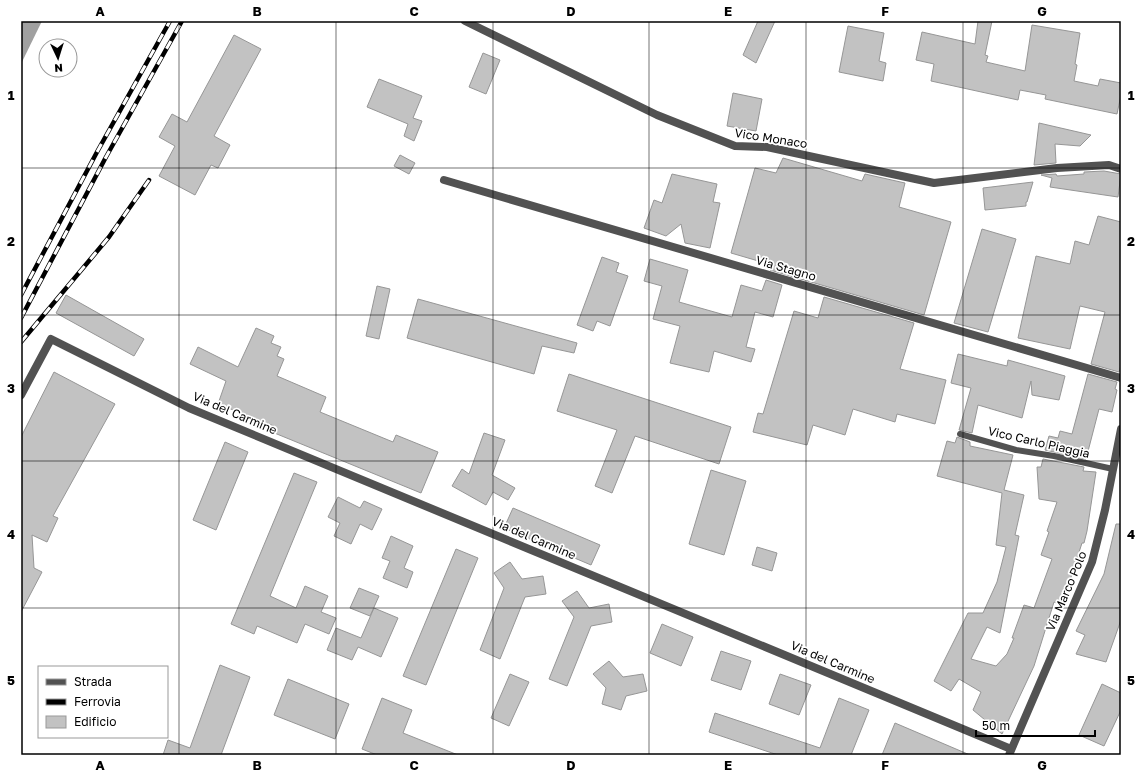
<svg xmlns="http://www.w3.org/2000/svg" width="1142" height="776" font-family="'Golos Text',sans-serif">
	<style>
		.water { fill: #a0a0a0 }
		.building { fill: #c2c2c2; stroke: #969696 }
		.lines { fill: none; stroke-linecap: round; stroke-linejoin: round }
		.lane { stroke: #525252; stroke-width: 6 }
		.street { stroke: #525252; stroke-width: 8 }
		.rail-casing { stroke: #000; stroke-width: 4.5 }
		.rail { stroke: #fff; stroke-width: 3; stroke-dasharray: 9; stroke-linecap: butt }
		.grid { fill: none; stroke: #000; stroke-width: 1; stroke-opacity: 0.55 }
		.labels { text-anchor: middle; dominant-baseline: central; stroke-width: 3.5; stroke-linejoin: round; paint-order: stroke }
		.street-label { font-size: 12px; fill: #000; stroke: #fff }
		.neatline { fill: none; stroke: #000; stroke-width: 1.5 }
		.grid-label { font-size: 13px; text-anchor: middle; font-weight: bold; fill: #000 }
	</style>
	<rect width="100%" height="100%" fill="#fff"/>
	<!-- water -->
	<polygon class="water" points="21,21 42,21 21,64"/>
	<!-- building -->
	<g class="building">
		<polygon points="758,21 775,21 756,63 743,55"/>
		<polygon points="978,21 992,21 985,55 988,56 986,62 1025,71 1032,25 1080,33 1075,64 1077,65 1074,81 1098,86 1100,79 1121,83 1121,95 1117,114 1045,99 1046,95 1020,90 1018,100 931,81 934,64 916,60 922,32 975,44"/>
		<polygon points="848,26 884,33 879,61 886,63 883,81 839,72"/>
		<polygon points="234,35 261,49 214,136 230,145 218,168 211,165 195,195 159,176 175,146 159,137 172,114 187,122"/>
		<polygon points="483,53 500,60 486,94 469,87"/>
		<polygon points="379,79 422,96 413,118 422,121 414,141 404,136 408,124 367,107"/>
		<polygon points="733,93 762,99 756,131 727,126"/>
		<polygon points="1039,123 1091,135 1080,146 1055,144 1056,163 1034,165"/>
		<polygon points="400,155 415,163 409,174 394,166"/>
		<polygon points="783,158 862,181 865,174 905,183 899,207 951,222 924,315 770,270 772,265 731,253 755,168 776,173"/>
		<polygon points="1104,171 1121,174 1118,197 1050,187 1052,178 1041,175 1056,174 1057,176 1084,174 1084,172"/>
		<polygon points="672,174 717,184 713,202 720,203 710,248 685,243 681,224 666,236 644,228 654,200 662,203"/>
		<polygon points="1033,182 1027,202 1026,202 1026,206 985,210 983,188"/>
		<polygon points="1098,216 1121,222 1121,365 1119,372 1091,364 1105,312 1080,306 1070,349 1018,338 1036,256 1070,264 1075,241 1089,245"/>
		<polygon points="982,229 1016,239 988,332 954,323"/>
		<polygon points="602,257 619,263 616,272 628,276 610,326 597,321 593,331 577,325"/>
		<polygon points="650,259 688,270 679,302 732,317 741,285 762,291 766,280 782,285 773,317 755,312 746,347 755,349 751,362 714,351 709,372 670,363 680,326 653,319 662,286 644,281"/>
		<polygon points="377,286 390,289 379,339 366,336"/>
		<polygon points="66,295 144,339 134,356 56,313"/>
		<polygon points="824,297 914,323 900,369 946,380 935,424 897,414 895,422 853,409 845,435 813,425 807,445 753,432 758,413 763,414 794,311 818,318"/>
		<polygon points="418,299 577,343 574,353 542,346 534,374 407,338"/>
		<polygon points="256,328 274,336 271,343 281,347 277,356 284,359 277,376 326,397 320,412 393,442 396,435 438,452 421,493 272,432 274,426 218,404 226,381 190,364 198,347 238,367"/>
		<polygon points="958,354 1007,366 1008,360 1065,376 1059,400 1032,395 1031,381 1022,418 978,405 972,433 959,430 971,388 951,383"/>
		<polygon points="54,372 115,404 53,516 58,518 47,542 32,535 34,568 42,572 21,612 21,437"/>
		<polygon points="569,374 731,427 719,464 635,436 612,493 595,486 617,430 557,411"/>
		<polygon points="1088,374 1117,382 1115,389 1117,390 1112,412 1099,409 1086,459 1045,450 1049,436 1058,438 1060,431 1072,434"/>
		<polygon points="484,433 505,440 492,475 515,488 508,500 493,492 486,505 452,486 462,469 469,474"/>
		<polygon points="957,437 970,442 970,446 1013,455 1004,490 1024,495 1015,535 1019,536 1000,633 987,627 971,659 996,666 1007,654 1014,638 1012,638 1024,605 1034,608 1052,559 1041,555 1049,532 1047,531 1057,502 1039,499 1037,467 1041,467 1043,459 1084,467 1083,471 1096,472 1087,531 1084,543 1082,543 1062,605 1054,602 1034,666 1002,734 973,710 981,692 959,679 951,691 934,681 968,613 983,613 997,582 1006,547 996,545 1002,493 937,476 947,441 955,443"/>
		<polygon points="225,442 248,452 216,530 193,520"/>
		<polygon points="711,470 746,481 724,555 689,544"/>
		<polygon points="294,473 317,482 270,596 296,608 305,586 328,596 321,612 336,618 329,634 305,624 297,643 257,626 254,634 231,624"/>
		<polygon points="338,497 360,508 364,501 382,509 372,530 360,524 351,544 334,536 340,523 328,517"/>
		<polygon points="513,508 600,545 591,565 504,528"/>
		<polygon points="1116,524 1121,524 1121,620 1106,662 1076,654 1085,635 1076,631 1104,574"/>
		<polygon points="391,536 413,546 404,568 413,572 407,588 383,578 390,561 382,558"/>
		<polygon points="757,547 777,553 772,571 752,565"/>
		<polygon points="456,549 478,558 426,685 403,676"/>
		<polygon points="510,562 522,579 543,576 546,594 525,597 500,659 480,650 504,588 494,573"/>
		<polygon points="359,588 379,596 370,616 350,608"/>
		<polygon points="577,591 589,608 609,604 612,622 591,626 567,686 549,679 574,617 562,601"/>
		<polygon points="374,608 398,618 381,657 358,647 352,660 327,650 336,628 361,638"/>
		<polygon points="662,624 693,637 681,666 650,653"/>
		<polygon points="721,651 751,661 741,690 711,680"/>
		<polygon points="609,661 623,677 643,674 647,691 626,696 621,710 602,704 606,688 593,674"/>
		<polygon points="220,665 250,677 221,755 163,755 168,740 190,748"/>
		<polygon points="510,674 529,682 509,726 491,718"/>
		<polygon points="780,674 811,685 799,715 769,704"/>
		<polygon points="288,679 349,704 335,739 274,715"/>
		<polygon points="1102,684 1121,693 1121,710 1104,746 1079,735"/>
		<polygon points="382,698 412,710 403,733 458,755 377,755 362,749"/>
		<polygon points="839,698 869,710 851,755 778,755 709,732 715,713 820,748"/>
		<polygon points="895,723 970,755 882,755"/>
	</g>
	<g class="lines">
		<!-- lane -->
		<polyline class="lane" points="960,434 1016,450 1054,456 1113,469"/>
		<!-- street -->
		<g class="street">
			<polyline points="465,21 657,115 735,146 767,147 934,183 1057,168 1109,165 1121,169"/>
			<polyline points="444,180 1121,378"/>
			<polyline points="21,395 51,339 189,408 1011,749"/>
			<polyline points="1009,755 1092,562 1105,510 1121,429"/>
		</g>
		<defs>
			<g id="rail">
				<polyline points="21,295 97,152 170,21"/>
				<polyline points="21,318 106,157 182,21"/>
				<polyline points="21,342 109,237 149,180"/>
			</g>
		</defs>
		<!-- rail casing -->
		<use href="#rail" class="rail-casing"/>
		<!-- rail -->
		<use href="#rail" class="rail"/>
	</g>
	<!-- grid -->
	<path class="grid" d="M 179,21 L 179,755M 336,21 L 336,755M 493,21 L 493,755M 649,21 L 649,755M 806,21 L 806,755M 963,21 L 963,755M 21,168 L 1121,168M 21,315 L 1121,315M 21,461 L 1121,461M 21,608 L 1121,608"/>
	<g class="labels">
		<!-- street labels -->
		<g class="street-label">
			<text transform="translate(771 138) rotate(9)">Vico Monaco</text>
			<text transform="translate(786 268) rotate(16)">Via Stagno</text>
			<text transform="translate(235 413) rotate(23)">Via del Carmine</text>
			<text transform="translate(1039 442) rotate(13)">Vico Carlo Piaggia</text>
			<text transform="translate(534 538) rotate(23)">Via del Carmine</text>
			<text transform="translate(1066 591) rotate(-67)">Via Marco Polo</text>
			<text transform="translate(833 662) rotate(23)">Via del Carmine</text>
		</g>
	</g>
	<!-- border -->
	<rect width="1142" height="776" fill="none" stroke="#ffffff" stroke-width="44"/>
	<!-- legend -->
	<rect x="38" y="666" width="130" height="72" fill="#ffffff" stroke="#999999"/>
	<rect x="46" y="679" width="20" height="6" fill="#525252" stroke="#999999"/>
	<text x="74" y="686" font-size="12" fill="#000000">Strada</text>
	<rect x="46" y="699" width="20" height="6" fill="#000000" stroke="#999999"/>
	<text x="74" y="706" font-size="12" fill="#000000">Ferrovia</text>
	<rect x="46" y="716" width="20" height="12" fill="#c2c2c2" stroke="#999999"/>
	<text x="74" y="726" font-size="12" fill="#000000">Edificio</text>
	<!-- north arrow -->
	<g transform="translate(58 58) rotate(176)"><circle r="19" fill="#ffffff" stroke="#999999"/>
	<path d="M0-3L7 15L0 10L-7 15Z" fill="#000000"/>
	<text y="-6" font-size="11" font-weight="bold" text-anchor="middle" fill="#000000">N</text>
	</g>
	<!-- scale -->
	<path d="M976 730v6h119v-6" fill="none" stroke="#000000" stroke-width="2"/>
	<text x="982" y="730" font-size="12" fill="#000000" stroke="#ffffff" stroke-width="3" paint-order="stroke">50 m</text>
	<rect x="22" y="22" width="1098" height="732" class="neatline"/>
	<g class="grid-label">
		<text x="100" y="16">A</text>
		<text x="257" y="16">B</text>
		<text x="414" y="16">C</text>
		<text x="571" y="16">D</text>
		<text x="728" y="16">E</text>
		<text x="885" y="16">F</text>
		<text x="1042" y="16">G</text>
		<text x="11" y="100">1</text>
		<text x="1131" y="100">1</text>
		<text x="11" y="246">2</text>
		<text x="1131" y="246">2</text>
		<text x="11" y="393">3</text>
		<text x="1131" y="393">3</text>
		<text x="11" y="539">4</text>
		<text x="1131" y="539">4</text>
		<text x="11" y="685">5</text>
		<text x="1131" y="685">5</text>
		<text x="100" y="770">A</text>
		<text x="257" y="770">B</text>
		<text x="414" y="770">C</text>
		<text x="571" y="770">D</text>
		<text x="728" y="770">E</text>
		<text x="885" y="770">F</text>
		<text x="1042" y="770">G</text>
	</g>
</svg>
